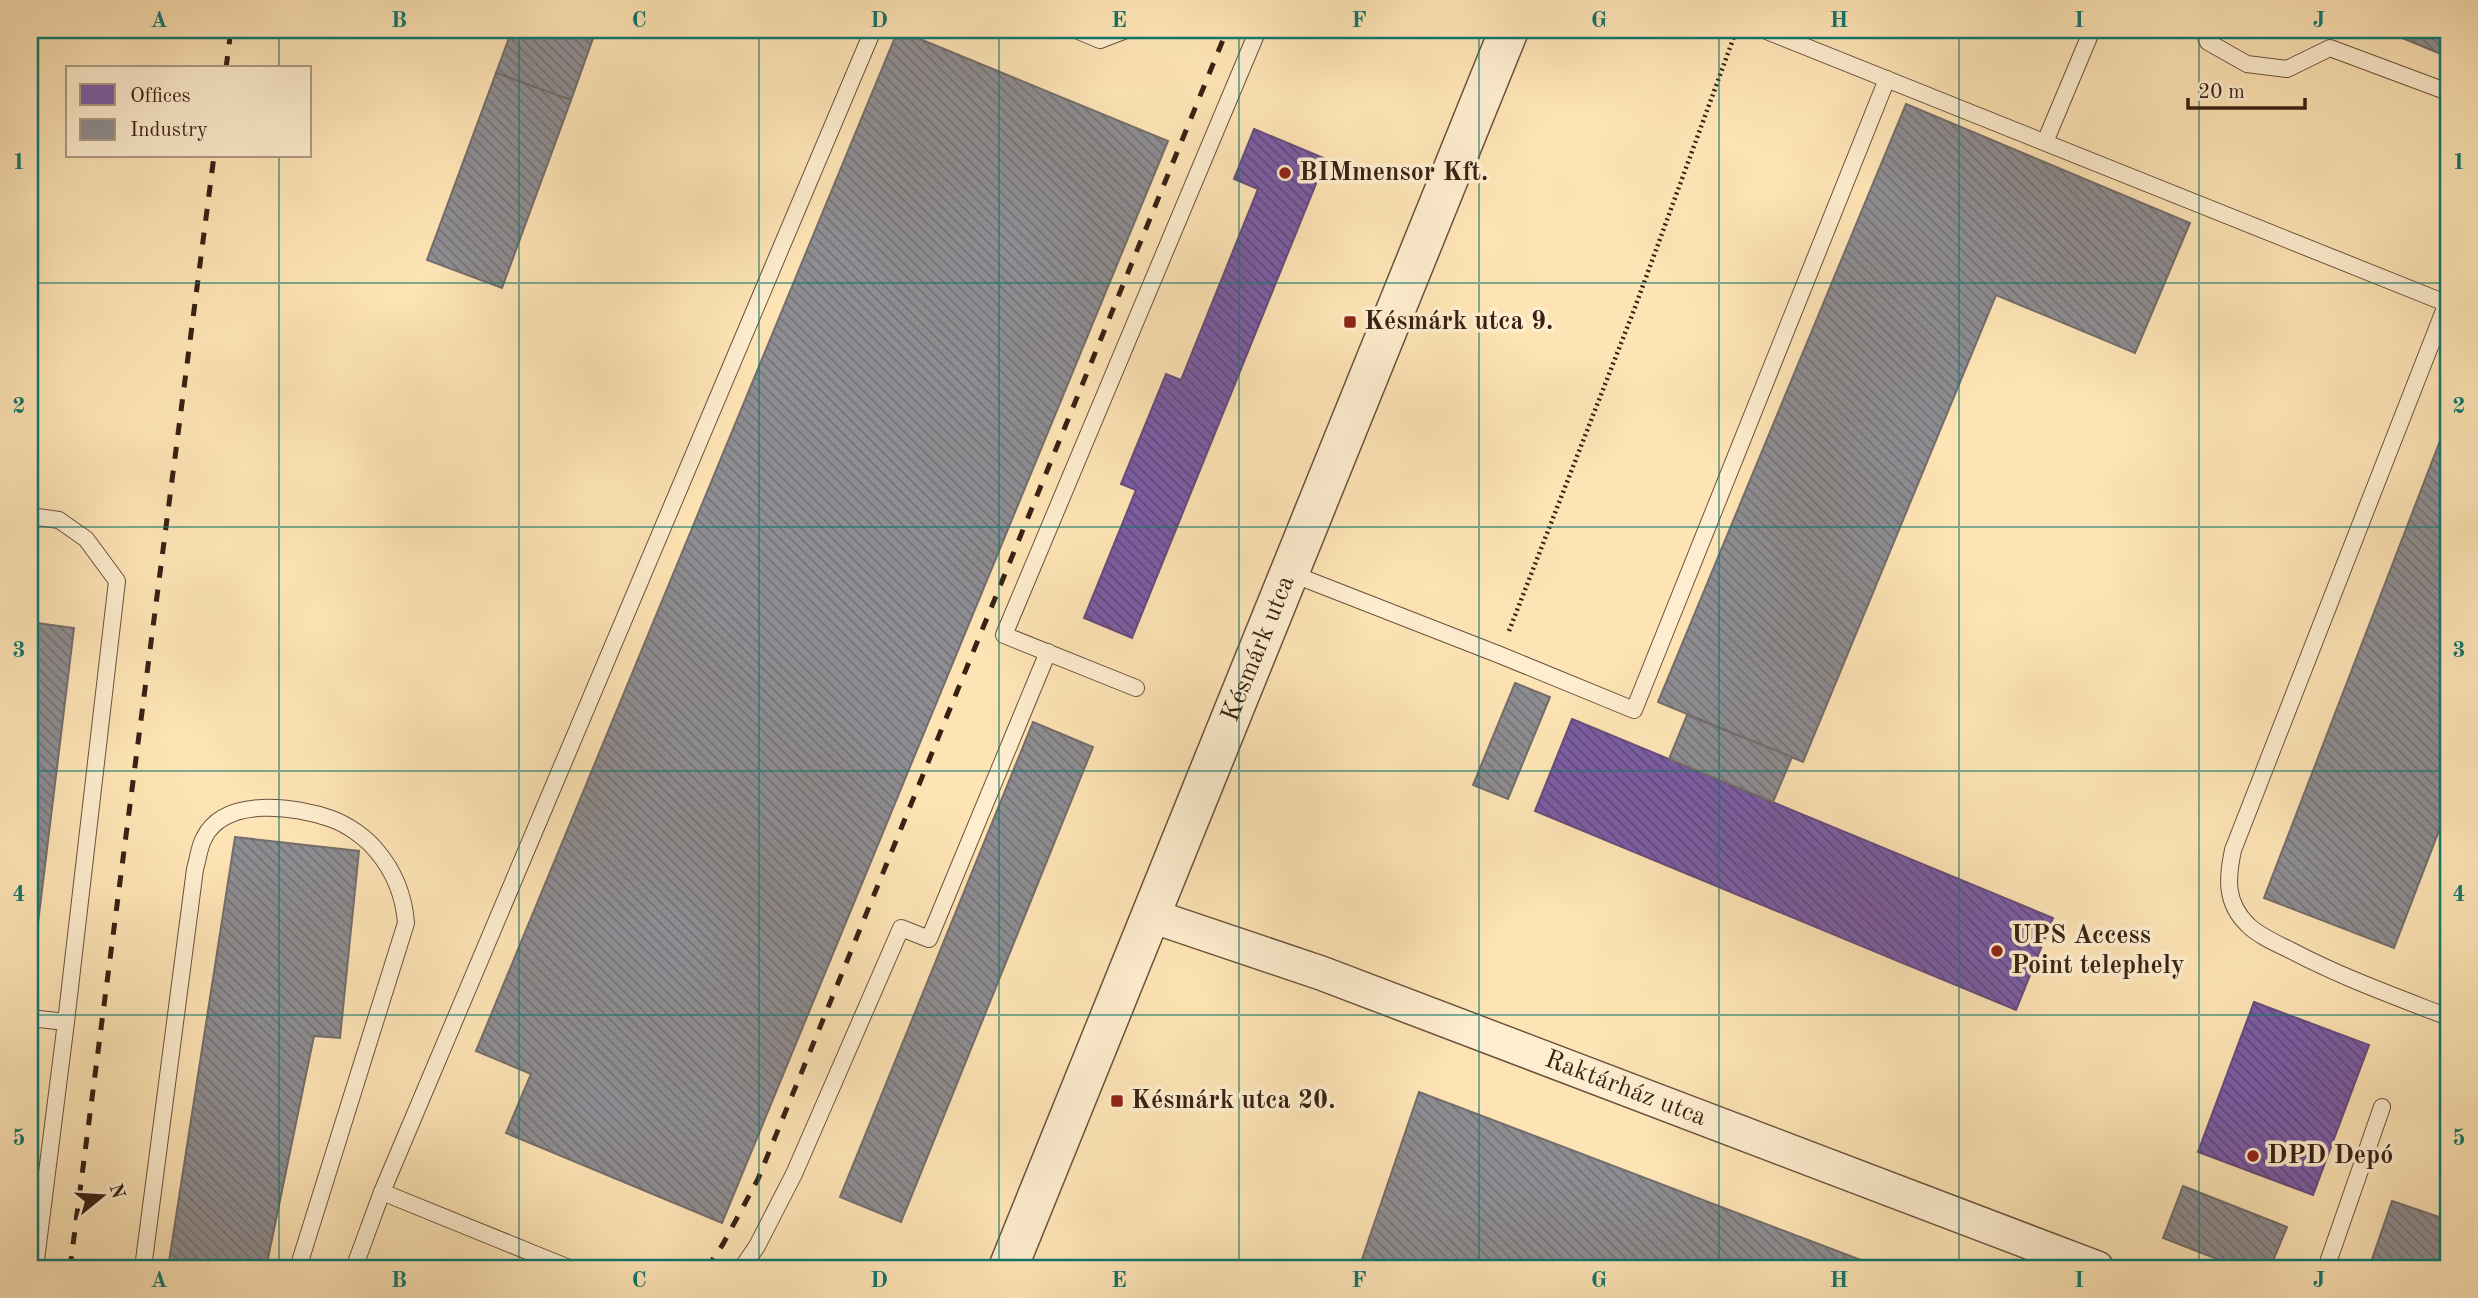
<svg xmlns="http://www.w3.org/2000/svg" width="2478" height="1298" font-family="'Old Standard TT',serif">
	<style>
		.offices { fill: url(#offices-back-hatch); stroke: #674c7b; stroke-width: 2 }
		.industry { fill: url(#industry-back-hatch); stroke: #746d6c; stroke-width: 2 }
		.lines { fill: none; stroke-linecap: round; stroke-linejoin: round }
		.service-casing { stroke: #6a523c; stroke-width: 18 }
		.minor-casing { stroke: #6a523c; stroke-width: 36 }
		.tertiary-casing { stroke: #6a523c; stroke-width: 41 }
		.path { stroke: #392114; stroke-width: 4.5; stroke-dasharray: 2 3.5; stroke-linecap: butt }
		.service { stroke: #feedcf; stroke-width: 16 }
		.minor { stroke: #feedcf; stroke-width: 33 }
		.tertiary { stroke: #feedcf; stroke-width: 38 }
		.rail { stroke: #392114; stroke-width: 5; stroke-dasharray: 12 12; stroke-linecap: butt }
		.grid { fill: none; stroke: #0f766e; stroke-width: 2; stroke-opacity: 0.55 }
		.poi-dot { fill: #8f2418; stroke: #feedcf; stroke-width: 2.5 }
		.labels { text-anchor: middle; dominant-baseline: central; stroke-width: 7; stroke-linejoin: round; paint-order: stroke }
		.poi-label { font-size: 26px; font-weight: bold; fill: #392114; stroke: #feedcf; text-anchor: start }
		.street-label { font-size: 26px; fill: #392114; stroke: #feedcf }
		.neatline { fill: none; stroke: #0f766e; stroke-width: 2.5 }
		.grid-label { font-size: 23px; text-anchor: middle; font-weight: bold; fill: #0f766e }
	</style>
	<defs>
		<pattern id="offices-back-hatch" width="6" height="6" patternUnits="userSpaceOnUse" patternTransform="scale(1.75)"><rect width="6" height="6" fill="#7b5ea7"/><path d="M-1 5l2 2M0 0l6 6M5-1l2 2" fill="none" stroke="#60497f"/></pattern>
		<pattern id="industry-back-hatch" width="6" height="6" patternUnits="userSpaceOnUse" patternTransform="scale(1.75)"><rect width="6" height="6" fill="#8d8d92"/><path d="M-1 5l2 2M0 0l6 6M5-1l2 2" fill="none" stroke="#747376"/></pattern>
	</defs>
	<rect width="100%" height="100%" fill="#fee4b5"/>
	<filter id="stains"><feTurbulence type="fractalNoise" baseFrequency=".00286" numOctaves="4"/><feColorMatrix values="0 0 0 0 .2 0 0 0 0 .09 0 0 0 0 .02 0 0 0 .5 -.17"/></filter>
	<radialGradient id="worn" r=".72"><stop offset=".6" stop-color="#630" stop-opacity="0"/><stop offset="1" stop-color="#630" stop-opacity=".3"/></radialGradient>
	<!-- offices -->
	<g class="offices">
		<polygon points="1254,129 1326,159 1132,638 1084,618 1136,490 1121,484 1166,374 1181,380 1258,189 1234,179"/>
		<polygon points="1572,719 2053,918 2016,1010 1535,811"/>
		<polygon points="2254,1002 2369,1045 2313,1195 2198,1152"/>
	</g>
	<!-- industry -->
	<g class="industry">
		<polygon points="512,30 596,30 571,100 496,73"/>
		<polygon points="898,30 1168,141 722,1223 506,1133 531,1074 476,1051"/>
		<polygon points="2383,30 2448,30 2448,57"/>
		<polygon points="496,73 571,100 502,288 427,260"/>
		<polygon points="1906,104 2190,223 2135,353 1996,295 1803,762 1658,702"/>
		<polygon points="2448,420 2448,807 2394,948 2264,898"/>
		<polygon points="30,622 74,628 38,923 30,922"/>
		<polygon points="1515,683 1550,697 1508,799 1473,785"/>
		<polygon points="1687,715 1792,757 1773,802 1669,759"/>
		<polygon points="1033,722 1093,747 901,1222 840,1197"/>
		<polygon points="235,837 359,851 340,1038 314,1036 266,1268 168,1268"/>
		<polygon points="1419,1092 1882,1268 1359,1268"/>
		<polygon points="2183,1186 2287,1227 2270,1268 2240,1268 2163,1238"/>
		<polygon points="2392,1201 2448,1220 2448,1268 2369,1268"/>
	</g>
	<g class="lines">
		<defs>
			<g id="service">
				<polyline points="1076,30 1100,40 1126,30"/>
				<polyline points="1764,30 2448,304"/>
				<polyline points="2203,30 2208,42 2247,64 2287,69 2330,48 2448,92"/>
				<polyline points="2045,142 2092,30"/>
				<path d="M 2447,303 L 2233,850 C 2227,878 2225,903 2248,925 C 2259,936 2276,943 2290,950 C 2341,977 2394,996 2448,1017"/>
				<polyline points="30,516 59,520 86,539 117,581 66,1022 35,1268"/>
				<polyline points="1290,573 1500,655 1634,710 1887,79"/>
				<polyline points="1136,688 1004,635 1258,30"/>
				<polyline points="30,1018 66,1022"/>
				<polyline points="382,1192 569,1268"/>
				<path d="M 143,1268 L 195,869 C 198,860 199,847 204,838 C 225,796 296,806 332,819 C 348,825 365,837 376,850 C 394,871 404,897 406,923 L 298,1268"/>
				<polyline points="354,1268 382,1192 873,30"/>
				<polyline points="742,1268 757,1246 794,1174 901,928 929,939 1048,652"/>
				<polyline points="2326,1268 2382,1107"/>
			</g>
			<g id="minor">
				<path id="s1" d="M 1152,916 L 1321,973 L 2097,1268"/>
			</g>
			<g id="tertiary">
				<path id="s2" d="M 1008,1268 L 1509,30"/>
			</g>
		</defs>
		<!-- service casing -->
		<use href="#service" class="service-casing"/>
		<!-- minor casing -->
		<use href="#minor" class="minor-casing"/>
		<!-- tertiary casing -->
		<use href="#tertiary" class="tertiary-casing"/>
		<!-- path -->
		<polyline class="path" points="1509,631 1634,310 1735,34"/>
		<!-- service -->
		<use href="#service" class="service"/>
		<!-- minor -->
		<use href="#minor" class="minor"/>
		<!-- tertiary -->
		<use href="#tertiary" class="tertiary"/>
		<!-- rail -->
		<g class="rail">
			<polyline points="226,68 231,30"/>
			<polyline points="70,1268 214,156"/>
			<polyline points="707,1268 723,1244 758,1179 1227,30"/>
		</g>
	</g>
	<!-- grid -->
	<path class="grid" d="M 279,30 L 279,68M 519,30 L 519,1268M 759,30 L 759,1268M 999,30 L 999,1268M 1239,30 L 1239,1268M 1479,30 L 1479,1268M 1719,30 L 1719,1268M 1959,30 L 1959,1268M 2199,30 L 2199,1268M 279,156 L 279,1268M 30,283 L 2448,283M 30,527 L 2448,527M 30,771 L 2448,771M 30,1015 L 2448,1015"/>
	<!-- markers -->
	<g class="poi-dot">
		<circle cx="1285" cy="173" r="7"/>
		<rect x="1343" y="315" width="14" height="14" rx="3.5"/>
		<circle cx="1997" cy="951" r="7"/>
		<rect x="1110" y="1094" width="14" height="14" rx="3.5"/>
		<circle cx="2253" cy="1156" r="7"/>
	</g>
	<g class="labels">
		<!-- poi labels -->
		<g class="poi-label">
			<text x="1299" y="173">BIMmensor Kft.</text>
			<text x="1364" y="322">Késmárk utca 9.</text>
			<text x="2011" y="936">UPS Access<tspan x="2011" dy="30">Point telephely</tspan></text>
			<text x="1131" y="1101">Késmárk utca 20.</text>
			<text x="2267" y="1156">DPD Depó</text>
		</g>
		<!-- street labels -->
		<g class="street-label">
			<text stroke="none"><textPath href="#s2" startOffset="668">Késmárk utca</textPath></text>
			<text stroke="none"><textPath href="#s1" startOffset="504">Raktárház utca</textPath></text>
		</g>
	</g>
	<!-- margin -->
	<rect width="2478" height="1298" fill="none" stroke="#fee4b5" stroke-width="77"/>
	<!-- legend -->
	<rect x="66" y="66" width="245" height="91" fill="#feedcf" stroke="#af9b84" stroke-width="2"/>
	<rect x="80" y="84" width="35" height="21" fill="#7b5ea7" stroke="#af9b84" stroke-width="2"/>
	<text x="130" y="102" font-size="21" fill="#392114">Offices</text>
	<rect x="80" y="119" width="35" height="21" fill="#8d8d92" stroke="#af9b84" stroke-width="2"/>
	<text x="130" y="136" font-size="21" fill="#392114">Industry</text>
	<!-- north arrow -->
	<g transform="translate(102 1196) rotate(72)" stroke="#feedcf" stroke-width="5" paint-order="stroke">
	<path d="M0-5L12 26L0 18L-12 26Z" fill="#392114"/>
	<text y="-10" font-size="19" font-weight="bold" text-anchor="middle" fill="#392114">N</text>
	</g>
	<!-- scale -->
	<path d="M2188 98v10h117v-10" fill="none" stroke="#392114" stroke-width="3.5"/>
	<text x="2198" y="98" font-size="21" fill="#392114" stroke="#feedcf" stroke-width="5" paint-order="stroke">20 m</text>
	<rect x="38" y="38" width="2402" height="1222" class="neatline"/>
	<g class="grid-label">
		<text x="159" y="27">A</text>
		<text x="399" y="27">B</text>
		<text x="639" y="27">C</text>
		<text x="879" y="27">D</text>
		<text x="1119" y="27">E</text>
		<text x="1359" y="27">F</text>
		<text x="1599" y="27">G</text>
		<text x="1839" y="27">H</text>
		<text x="2079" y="27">I</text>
		<text x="2319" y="27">J</text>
		<text x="19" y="169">1</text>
		<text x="2459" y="169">1</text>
		<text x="19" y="413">2</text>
		<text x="2459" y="413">2</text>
		<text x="19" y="657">3</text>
		<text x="2459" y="657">3</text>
		<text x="19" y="901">4</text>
		<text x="2459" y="901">4</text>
		<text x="19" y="1145">5</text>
		<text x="2459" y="1145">5</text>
		<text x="159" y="1287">A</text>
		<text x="399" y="1287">B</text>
		<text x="639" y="1287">C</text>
		<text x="879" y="1287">D</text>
		<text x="1119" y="1287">E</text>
		<text x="1359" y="1287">F</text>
		<text x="1599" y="1287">G</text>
		<text x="1839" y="1287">H</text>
		<text x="2079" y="1287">I</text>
		<text x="2319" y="1287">J</text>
	</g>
	<rect width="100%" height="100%" filter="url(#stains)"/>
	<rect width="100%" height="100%" fill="url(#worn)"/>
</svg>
